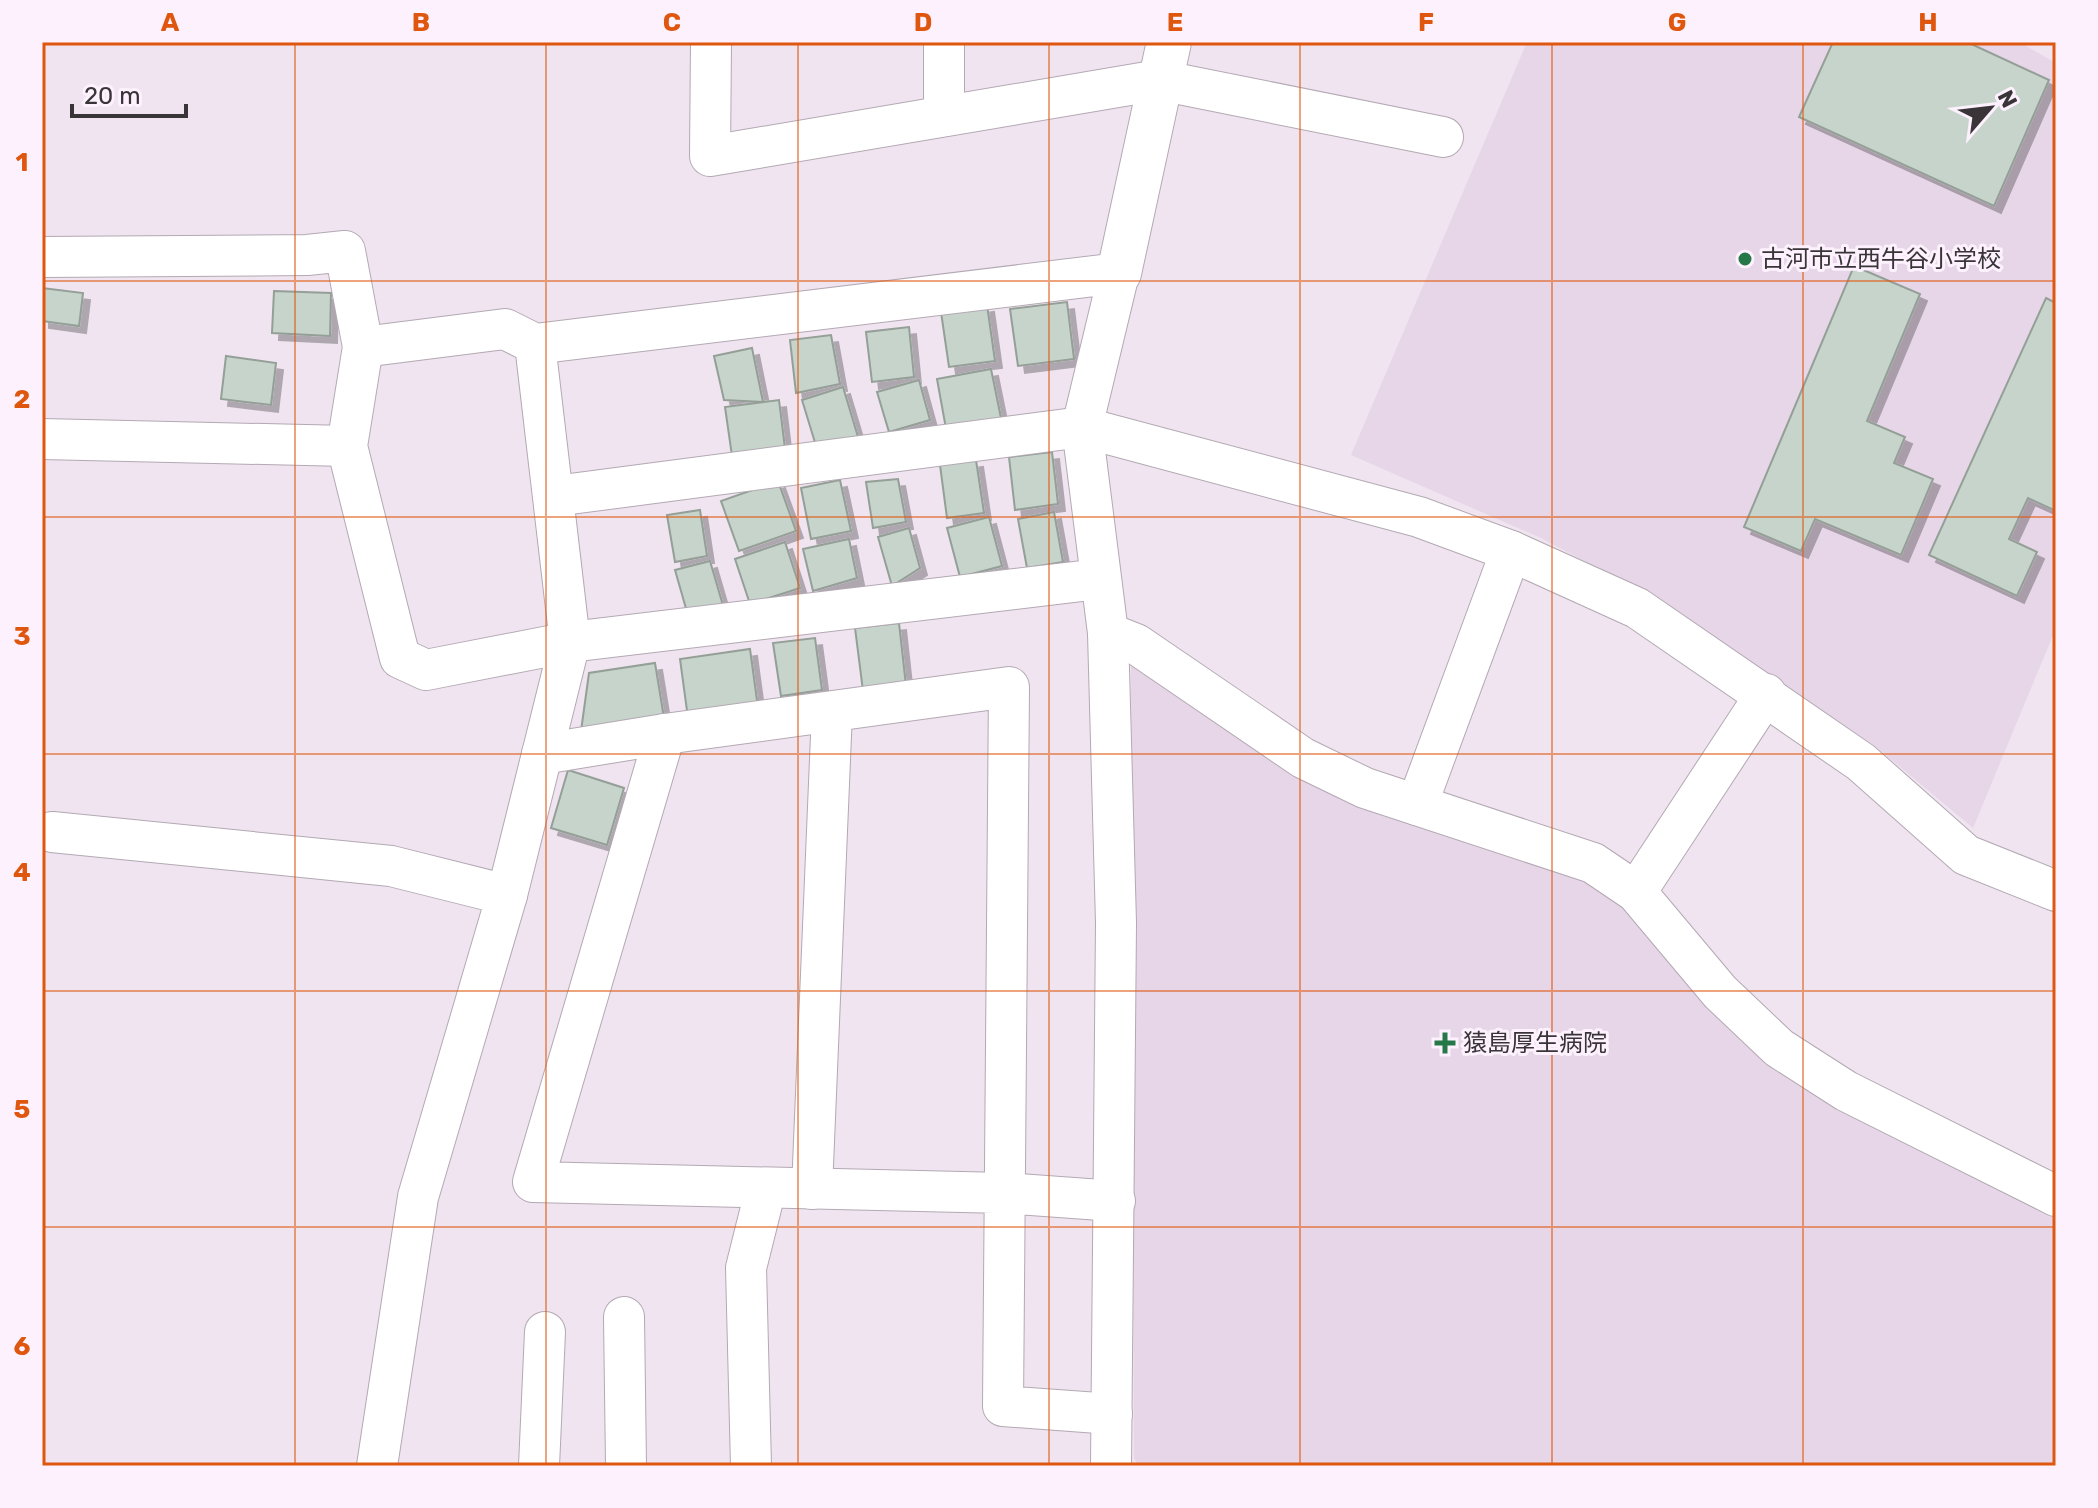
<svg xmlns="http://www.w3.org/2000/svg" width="2098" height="1508" font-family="Rubik,'Noto Sans JP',sans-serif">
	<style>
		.built { fill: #e6d6e7 }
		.building { fill: #c7d4cb; stroke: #949f97; stroke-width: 2; filter: url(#shadow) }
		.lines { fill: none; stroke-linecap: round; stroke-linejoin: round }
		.minor-casing { stroke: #b3a9b3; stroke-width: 42 }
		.tertiary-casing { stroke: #b3a9b3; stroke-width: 46 }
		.minor { stroke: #fff; stroke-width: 40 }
		.tertiary { stroke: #fff; stroke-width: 44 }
		.grid { fill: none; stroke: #df570e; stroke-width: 2; stroke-opacity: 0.55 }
		.poi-dot { fill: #267849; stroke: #fcf1fc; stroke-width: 3 }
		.labels { text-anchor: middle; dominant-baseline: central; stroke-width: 6; stroke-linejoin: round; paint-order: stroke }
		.poi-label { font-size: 24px; fill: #383438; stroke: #fcf1fc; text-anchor: start }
		.neatline { fill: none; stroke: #df570e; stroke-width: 3 }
		.grid-label { font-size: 26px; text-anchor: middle; font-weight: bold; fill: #df570e }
	</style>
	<defs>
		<filter id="shadow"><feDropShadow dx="7" dy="7" stdDeviation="0" flood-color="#0004"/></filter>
	</defs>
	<rect width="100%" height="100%" fill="#efe4ef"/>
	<!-- built -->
	<g class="built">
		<polygon points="1527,42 2019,42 2056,63 2056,628 1973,828 1874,745 1659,601 1541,538 1351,455"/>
		<polygon points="1131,663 1586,875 1625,902 1724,1013 2056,1211 2056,1466 1139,1466 1134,1458"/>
	</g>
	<!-- building -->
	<g class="building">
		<polygon points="1833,42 1967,42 2049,80 1994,206 1799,117"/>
		<polygon points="1854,266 1920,294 1867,421 1905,437 1894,463 1933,479 1901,555 1815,519 1801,551 1744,527"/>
		<polygon points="42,288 83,293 79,326 42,321"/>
		<polygon points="274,291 331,293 330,336 272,333"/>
		<polygon points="2046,298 2056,303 2056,511 2028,498 2009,539 2037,552 2017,596 1929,555"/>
		<polygon points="1067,302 1074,359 1018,366 1010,309"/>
		<polygon points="987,305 995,361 949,367 941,312"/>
		<polygon points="909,327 914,377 872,382 866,332"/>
		<polygon points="831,335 840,384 796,393 790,340"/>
		<polygon points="752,348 763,402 724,400 714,356"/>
		<polygon points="226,356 276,363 271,405 221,399"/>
		<polygon points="991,369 1002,423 947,434 937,379"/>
		<polygon points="919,380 930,420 889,432 877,392"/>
		<polygon points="843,387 858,437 817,449 802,400"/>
		<polygon points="779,400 786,457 733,463 725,407"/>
		<polygon points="1052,452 1058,504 1015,510 1009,457"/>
		<polygon points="976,460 984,513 947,518 940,465"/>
		<polygon points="898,479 906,522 873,528 866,482"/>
		<polygon points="840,480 851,531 811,539 801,488"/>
		<polygon points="778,481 796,531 739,551 721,501"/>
		<polygon points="700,510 707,556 675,562 667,515"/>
		<polygon points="1054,512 1063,562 1027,568 1018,519"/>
		<polygon points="989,517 1002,566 960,577 947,528"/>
		<polygon points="909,528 920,568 892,586 878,537"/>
		<polygon points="849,539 857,578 813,591 803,549"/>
		<polygon points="785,542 800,588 750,604 735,559"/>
		<polygon points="710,561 724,609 689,619 675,570"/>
		<polygon points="899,623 906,686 863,691 855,628"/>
		<polygon points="815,638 822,690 781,696 773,643"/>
		<polygon points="750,649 758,708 688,718 680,659"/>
		<polygon points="655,663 664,718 581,731 589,673"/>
		<polygon points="568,770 624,788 607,845 551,828"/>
	</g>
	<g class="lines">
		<defs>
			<g id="minor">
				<polyline points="711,42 710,156 1159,80 1443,137"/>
				<polyline points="944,42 944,116"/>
				<polyline points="42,257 307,255 345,251 363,347 347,446 400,658 426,670 570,642 1099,579"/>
				<polyline points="363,347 505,329 535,344 1119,273 1082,427 1108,633 1116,923 1111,1466"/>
				<polyline points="42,439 347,446"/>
				<polyline points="555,496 1082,427 1419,517 1511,551 1637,608 1861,762 1966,855 2056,891"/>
				<polyline points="1108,633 1136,644 1303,758 1365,788 1593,863 1636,892 1720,992 1779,1048 1846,1091 2056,1196"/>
				<polyline points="542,754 665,734"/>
				<polyline points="1417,805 1511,551"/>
				<polyline points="52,832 391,866 507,895"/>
				<polyline points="1636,892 1766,694"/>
				<polyline points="812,1189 832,712"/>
				<polyline points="624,1317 626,1466"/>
				<polyline points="1112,1414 1003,1406 1009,687 665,734 533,1182 1004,1193 1115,1201"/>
				<polyline points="377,1466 418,1197 507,895 570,642 535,344"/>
				<polyline points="539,1466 545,1332"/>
				<polyline points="751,1466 746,1268 766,1188"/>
			</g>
			<polyline id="tertiary" points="1119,273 1169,42"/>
		</defs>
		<!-- minor casing -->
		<use href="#minor" class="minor-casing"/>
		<!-- tertiary casing -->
		<use href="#tertiary" class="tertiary-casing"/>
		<!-- minor -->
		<use href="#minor" class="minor"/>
		<!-- tertiary -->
		<use href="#tertiary" class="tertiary"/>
	</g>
	<!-- grid -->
	<path class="grid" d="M 295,42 L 295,1466M 546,42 L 546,1466M 798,42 L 798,1466M 1049,42 L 1049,1466M 1300,42 L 1300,1466M 1552,42 L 1552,1466M 1803,42 L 1803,1466M 42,281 L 2056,281M 42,517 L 2056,517M 42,754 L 2056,754M 42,991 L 2056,991M 42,1227 L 2056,1227"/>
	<!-- markers -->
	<g class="poi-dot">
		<circle cx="1745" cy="259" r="8"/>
		<path d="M1441 1031h8v8h8v8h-8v8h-8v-8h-8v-8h8z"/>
	</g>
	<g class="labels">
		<!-- poi labels -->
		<g class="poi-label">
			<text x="1761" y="259">古河市立西牛谷小学校</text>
			<text x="1463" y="1043">猿島厚生病院</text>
		</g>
	</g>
	<!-- border -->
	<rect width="2098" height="1508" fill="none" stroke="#fcf1fc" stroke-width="88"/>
	<!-- north arrow -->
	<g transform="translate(1990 108) rotate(62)" stroke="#fcf1fc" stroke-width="6" paint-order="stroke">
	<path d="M0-6L14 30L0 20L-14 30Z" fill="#383438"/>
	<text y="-12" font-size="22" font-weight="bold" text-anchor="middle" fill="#383438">N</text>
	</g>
	<!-- scale -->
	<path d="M72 104v12h114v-12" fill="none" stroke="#383438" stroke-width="4"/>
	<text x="84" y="104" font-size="24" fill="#383438" stroke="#fcf1fc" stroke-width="6" paint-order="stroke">20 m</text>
	<rect x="44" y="44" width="2010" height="1420" class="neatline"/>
	<g class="grid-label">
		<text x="170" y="31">A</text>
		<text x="421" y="31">B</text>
		<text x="672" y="31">C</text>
		<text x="923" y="31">D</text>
		<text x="1175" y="31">E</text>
		<text x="1426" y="31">F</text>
		<text x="1677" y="31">G</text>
		<text x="1928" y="31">H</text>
		<text x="22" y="171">1</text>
		<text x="22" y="408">2</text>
		<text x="22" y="645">3</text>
		<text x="22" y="881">4</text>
		<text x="22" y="1118">5</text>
		<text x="22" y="1355">6</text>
	</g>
</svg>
